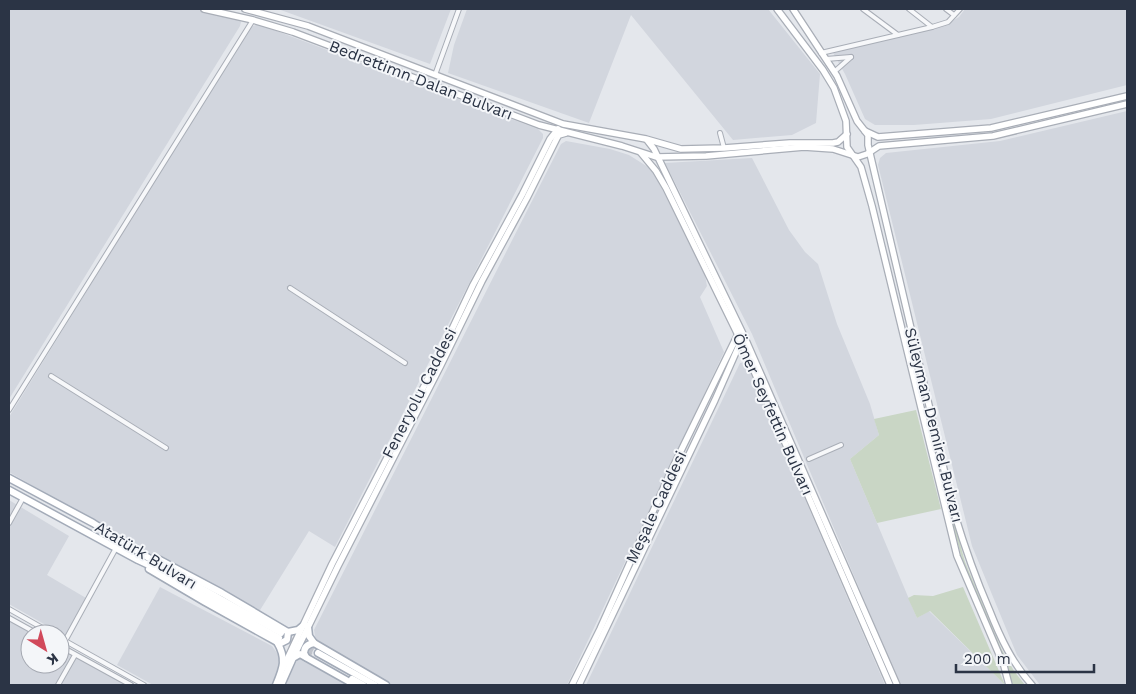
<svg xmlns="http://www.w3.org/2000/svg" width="1136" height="694" font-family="'Work Sans',sans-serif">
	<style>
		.built { fill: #d2d6de }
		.green { fill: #c9d6c5 }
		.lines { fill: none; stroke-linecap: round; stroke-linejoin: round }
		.primary-tunnel { stroke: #bfc3cb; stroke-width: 6; stroke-dasharray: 6 3; stroke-linecap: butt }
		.street-casing { stroke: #a9aeb7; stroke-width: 6 }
		.secondary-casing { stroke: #a9aeb7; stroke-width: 8 }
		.primary-casing { stroke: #a3abb8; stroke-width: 9 }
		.street { stroke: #f7f8fa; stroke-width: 4 }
		.secondary { stroke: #fff; stroke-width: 5.5 }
		.primary { stroke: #fff; stroke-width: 6 }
		.labels { text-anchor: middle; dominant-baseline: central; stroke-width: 4; stroke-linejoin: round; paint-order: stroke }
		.street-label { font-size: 16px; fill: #2b3445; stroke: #f4f6f9 }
	</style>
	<rect width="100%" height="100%" fill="#e4e7ec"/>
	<!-- built -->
	<g class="built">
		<polygon points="9,9 198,9 236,17 241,22 240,26 9,399"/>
		<polygon points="278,9 451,9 430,64"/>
		<polygon points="467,9 768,9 820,74 816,123 792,135 733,140 631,15 589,123 448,73 454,45"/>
		<polygon points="965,9 1127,9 1127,85 991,119 914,125 875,125 865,119 845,74 832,51 947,24 959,17"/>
		<polygon points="258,24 538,129 543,134 543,138 335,547 309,531 257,615 9,472 9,417 247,31 251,27"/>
		<polygon points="1127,111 1127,685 1040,685 1017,655 972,546 878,165 880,158 886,153 1000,141"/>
		<polygon points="566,141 610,149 629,155 648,167 656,177 705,275 707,286 700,297 724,352 567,685 384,685 316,642 314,630 561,144"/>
		<polygon points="752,158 789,230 805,252 818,264 837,324 870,404 879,435 850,459 917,618 929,611 1005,685 900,685 752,334 665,163"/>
		<polygon points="746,362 885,685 586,685 740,363"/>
		<polygon points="9,500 69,536 47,575 86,598 65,636 9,604"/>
		<polygon points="160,587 272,646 280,657 284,668 275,685 153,685 117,665"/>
		<polygon points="9,615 41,634 30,634 30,664 60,664 60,645 132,685 9,685"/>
		<polygon points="299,657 302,658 350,685 284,685"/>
	</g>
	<!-- green -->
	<g class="green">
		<polygon points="916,410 941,509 877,523 850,459 879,435 874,419"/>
		<polygon points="953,518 965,562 1002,650 1014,671 1025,685 1013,685 963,562 951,519"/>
		<polygon points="963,587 1005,685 930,611 917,618 908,598 914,595 933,596"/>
	</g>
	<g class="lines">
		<!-- primary-tunnel -->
		<g class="primary-tunnel">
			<polyline points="284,635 318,653"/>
			<polyline points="282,640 314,657"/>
		</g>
		<defs>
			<g id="street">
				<polyline points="863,9 898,35 932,27"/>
				<polyline points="909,9 932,27 948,22 960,9"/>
				<polyline points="946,9 954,15"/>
				<polyline points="821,53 898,35"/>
				<polyline points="826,59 851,57"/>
				<polyline points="834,72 851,57"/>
				<polyline points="435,75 459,9"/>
				<polyline points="720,133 724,148"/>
				<polyline points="290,288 405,363"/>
				<polyline points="51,376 166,448"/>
				<polyline points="9,410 253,20"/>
				<polyline points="809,459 841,445"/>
				<polyline points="9,523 23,498"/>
				<polyline points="9,609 53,634"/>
				<polyline points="9,618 38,634"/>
				<polyline points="60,638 144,685"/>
				<polyline points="65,641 116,548"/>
				<polyline points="60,646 131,685"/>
				<polyline points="58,685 75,655"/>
			</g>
			<g id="secondary">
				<polyline points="204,9 253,20 293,32 539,125 622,146 656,157 706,156 804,147 833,149 858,157 867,154 879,146 993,136 1127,104"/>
				<polyline points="245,9 308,26 563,124 646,139 681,149 724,148 790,143 833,143 838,142 847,134"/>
				<polyline points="777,9 823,70 834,88 846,121 847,147 861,167 872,206 957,556 1004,666 1009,685"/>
				<path d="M 793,9 L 837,76 L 857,121 L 868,135 L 868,145 L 954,512 C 964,545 975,577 989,609 C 1000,637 1012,663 1032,685"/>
				<polyline points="865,131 878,137 991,128 1127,96"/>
				<polyline points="647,140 654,149 745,338 897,685"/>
				<polyline points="641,153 656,171 666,188 741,341 890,685"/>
				<polyline points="293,658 338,566 441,365 482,281 527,198 557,138 559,135 566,133"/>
				<polyline points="283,668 332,564 436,363 473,285 522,195 550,139 558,129"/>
				<polyline points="572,685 600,629 673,467 738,334"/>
				<polyline points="579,685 715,400 741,341 743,340"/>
			</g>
			<g id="primary">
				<polyline points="9,478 93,523 160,565 281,633"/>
				<polyline points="9,490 138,560 153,567 279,638"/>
				<polyline points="156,558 222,593 288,632 298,630 304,625"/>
				<polyline points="149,569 205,602 277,642 281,643 287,640 288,632"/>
				<polyline points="308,627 309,636 314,643 386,685"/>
				<polyline points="318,653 375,685"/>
				<path d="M 306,657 L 304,653 C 304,647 308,644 314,643"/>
				<polyline points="352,679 363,685"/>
				<path d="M 276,685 C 283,668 287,659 277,642"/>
				<polyline points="281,685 293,658 300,654 355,685"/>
			</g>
		</defs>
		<!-- street casing -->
		<use href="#street" class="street-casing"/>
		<!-- secondary casing -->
		<use href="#secondary" class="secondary-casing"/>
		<!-- primary casing -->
		<use href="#primary" class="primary-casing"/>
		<!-- street -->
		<use href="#street" class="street"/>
		<!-- secondary -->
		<use href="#secondary" class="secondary"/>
		<!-- primary -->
		<use href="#primary" class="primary"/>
	</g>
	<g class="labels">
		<!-- street labels -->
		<g class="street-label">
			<text transform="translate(421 80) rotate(21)">Bedrettimn Dalan Bulvarı</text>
			<text transform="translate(419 393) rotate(-63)">Feneryolu Caddesi</text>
			<text transform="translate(773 414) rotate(66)">Ömer Seyfettin Bulvarı</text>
			<text transform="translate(934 425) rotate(76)">Süleyman Demirel Bulvarı</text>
			<text transform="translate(656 507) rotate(-65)">Meşale Caddesi</text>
			<text transform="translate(146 555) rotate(31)">Atatürk Bulvarı</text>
		</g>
	</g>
	<!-- border -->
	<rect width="1136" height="694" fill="none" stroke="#2b3445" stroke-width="20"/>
	<!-- north arrow -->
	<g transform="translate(45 649) rotate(143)"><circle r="24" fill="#f4f6f9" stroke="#a4a8b1"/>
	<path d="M0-4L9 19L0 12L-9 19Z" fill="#d1495b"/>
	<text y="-8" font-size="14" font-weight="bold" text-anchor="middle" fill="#2b3445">K</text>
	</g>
	<!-- scale -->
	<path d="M956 664v8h138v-8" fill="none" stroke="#2b3445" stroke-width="2.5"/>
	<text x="964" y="664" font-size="15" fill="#2b3445" stroke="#f4f6f9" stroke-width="4" paint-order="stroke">200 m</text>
</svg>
